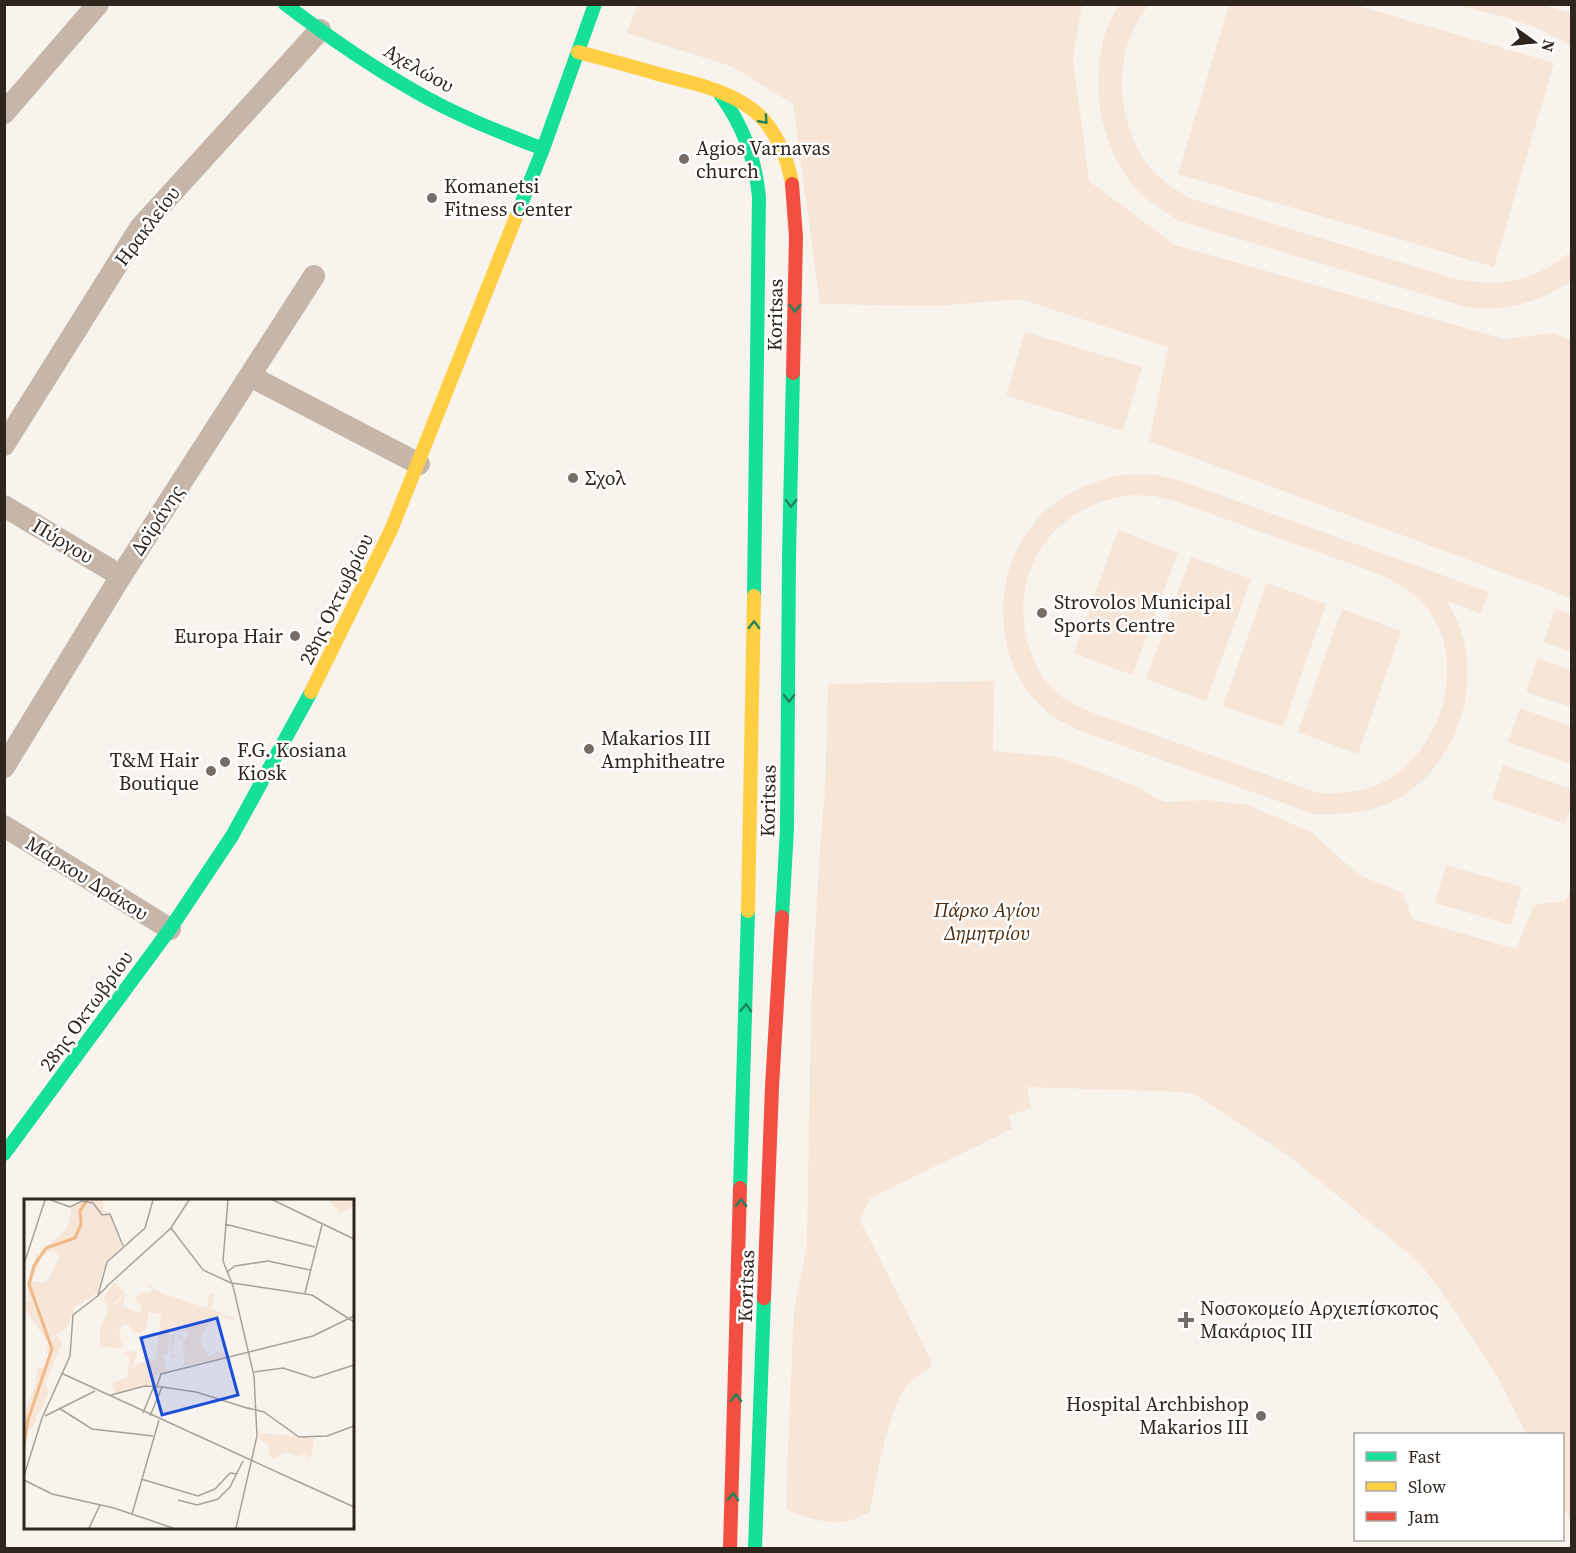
<svg xmlns="http://www.w3.org/2000/svg" width="1576" height="1553" font-family="'Source Serif 4',serif">
	<style>
		.green { fill: #f7e5d7; fill-rule: evenodd }
		.lines { fill: none; stroke-linecap: round; stroke-linejoin: round }
		.street { stroke: #c6b6a9; stroke-width: 22 }
		.fast { stroke: #16e098; stroke-width: 14 }
		.slow { stroke: #ffcf43; stroke-width: 14 }
		.jam { stroke: #f24e42; stroke-width: 14 }
		.oneway { stroke: #22825a }
		.poi-dot { fill: #756d66; stroke: #fff; stroke-width: 2 }
		.labels { text-anchor: middle; dominant-baseline: central; stroke-width: 5; stroke-linejoin: round; paint-order: stroke }
		.street-label { font-size: 20px; fill: #2e251d; stroke: #fff }
		.poi-label { font-size: 20px; fill: #2e251d; stroke: #fff; text-anchor: start }
		.park-label { font-size: 20px; font-style: italic; fill: #4c2d10; stroke: #fff }
		.inset-river { fill: none; stroke: #f1b987; stroke-width: 3 }
		.inset-road { fill: none; stroke: #a8a19a; stroke-width: 1.5 }
		.view { fill: #1d4ed8; fill-opacity: 0.15; stroke: #1d4ed8; stroke-width: 3 }
		.inset-edge { fill: none; stroke: #2e251d; stroke-width: 3 }
	</style>
	<rect width="100%" height="100%" fill="#f9f3ee"/>
	<!-- green -->
	<g class="green">
		<polygon points="637,5 1082,5 1073,58 1089,181 1175,245 1504,339 1553,333 1571,340 1571,598 1149,441 1168,347 1020,299 934,306 820,304 793,104 733,67 627,33"/>
		<path d="M 1119,5 L 1148,5 C 1139,18 1132,31 1127,46 C 1115,83 1125,136 1149,167 C 1160,180 1175,189 1189,198 L 1452,278 C 1497,288 1537,282 1571,251 L 1571,281 C 1544,301 1507,311 1473,308 C 1464,307 1455,303 1446,301 L 1179,221 C 1161,209 1142,198 1129,180 C 1094,133 1086,55 1119,5 Z"/>
		<polygon points="1229,5 1355,5 1554,63 1494,267 1178,174"/>
		<path d="M 1458,5 L 1542,5 L 1571,13 L 1571,47 C 1540,23 1495,16 1458,5 Z"/>
		<polygon points="1025,332 1142,367 1123,431 1006,396"/>
		<path d="M 1131,474 L 1157,475 L 1184,482 L 1489,592 L 1481,613 L 1446,601 C 1491,665 1462,769 1391,802 C 1366,813 1341,815 1314,814 L 1089,734 C 1072,727 1055,720 1042,707 C 1019,686 1007,657 1004,627 C 996,544 1051,483 1131,474 ZM 1132,495 L 1154,496 L 1178,502 L 1379,574 C 1394,582 1409,588 1421,601 C 1471,654 1445,748 1384,782 C 1363,793 1341,794 1318,793 L 1096,714 C 1082,708 1068,703 1056,692 C 1037,675 1027,648 1024,623 C 1017,555 1065,502 1132,495 Z"/>
		<polygon points="1118,530 1178,553 1132,675 1074,653"/>
		<polygon points="1191,557 1251,579 1206,701 1146,679"/>
		<polygon points="1267,583 1326,604 1283,727 1223,706"/>
		<polygon points="1555,608 1571,614 1571,652 1544,642"/>
		<polygon points="1342,609 1401,631 1358,754 1298,732"/>
		<polygon points="1538,658 1571,670 1571,707 1526,692"/>
		<path d="M 994,681 L 993,751 L 1059,757 L 1135,786 L 1164,802 L 1207,800 L 1248,805 L 1311,832 L 1359,875 L 1403,893 L 1412,919 L 1516,949 L 1534,905 L 1565,901 L 1571,888 L 1571,1522 L 1563,1506 L 1562,1434 L 1526,1434 L 1497,1376 L 1449,1302 L 1419,1262 L 1289,1156 L 1196,1095 L 1186,1092 L 1027,1087 L 1031,1108 L 1009,1116 L 1012,1129 L 870,1198 L 860,1220 L 931,1360 L 931,1366 C 924,1372 915,1377 909,1383 C 890,1403 875,1483 870,1512 C 861,1516 852,1521 843,1522 C 828,1524 800,1517 787,1509 L 786,1494 L 794,1310 L 807,1245 L 811,1010 L 819,861 L 825,791 L 828,684 Z"/>
		<polygon points="1520,708 1571,726 1571,764 1508,742"/>
		<polygon points="1503,765 1571,789 1571,806 1565,824 1492,799"/>
		<polygon points="1446,865 1522,887 1511,925 1435,903"/>
	</g>
	<g class="lines">
		<!-- street -->
		<g class="street">
			<polyline points="4,113 98,4"/>
			<polyline points="250,376 419,464"/>
			<polyline points="4,445 140,228 320,30"/>
			<polyline points="4,506 121,576"/>
			<polyline points="4,767 121,576 314,276"/>
			<polyline points="4,826 170,929"/>
		</g>
		<!-- fast -->
		<g class="fast">
			<path d="M 285,4 C 327,36 372,67 418,93 C 458,116 500,132 543,149"/>
			<path d="M 720,94 C 743,126 755,157 759,197 L 754,596"/>
			<polyline points="516,217 543,149 595,4"/>
			<polyline points="782,917 787,829 789,557 793,373"/>
			<polyline points="4,1154 170,929 232,836 311,692"/>
			<polyline points="740,1188 748,911"/>
			<polyline points="755,1548 764,1298"/>
		</g>
		<!-- slow -->
		<g class="slow">
			<path d="M 578,52 C 605,59 631,66 658,74 C 692,83 732,90 759,115 C 777,133 788,159 792,184"/>
			<polyline points="311,692 391,530 516,217"/>
			<polyline points="748,911 754,596"/>
		</g>
		<!-- jam -->
		<g class="jam">
			<polyline points="792,184 796,237 793,373"/>
			<polyline points="764,1298 772,1087 782,917"/>
			<polyline points="730,1548 740,1188"/>
		</g>
	</g>
	<!-- one-way arrows -->
	<defs><path id="oneway-chevron" d="M-2-3.5L2.5 0L-2 3.5" fill="none" stroke-width="1.6" stroke-linecap="round" stroke-linejoin="round" transform="scale(1.5)"/></defs>
	<g class="oneway">
		<use href="#oneway-chevron" transform="translate(764 120) rotate(48)"/>
		<use href="#oneway-chevron" transform="translate(795 308) rotate(91)"/>
		<use href="#oneway-chevron" transform="translate(791 503) rotate(91)"/>
		<use href="#oneway-chevron" transform="translate(754 625) rotate(-89)"/>
		<use href="#oneway-chevron" transform="translate(789 698) rotate(91)"/>
		<use href="#oneway-chevron" transform="translate(746 1008) rotate(-88)"/>
		<use href="#oneway-chevron" transform="translate(741 1203) rotate(-89)"/>
		<use href="#oneway-chevron" transform="translate(736 1398) rotate(-89)"/>
		<use href="#oneway-chevron" transform="translate(733 1497) rotate(-88)"/>
	</g>
	<!-- markers -->
	<g class="poi-dot">
		<circle cx="684" cy="159" r="6"/>
		<circle cx="432" cy="198" r="6"/>
		<circle cx="573" cy="478" r="6"/>
		<circle cx="1042" cy="613" r="6"/>
		<circle cx="295" cy="636" r="6"/>
		<circle cx="589" cy="749" r="6"/>
		<circle cx="225" cy="762" r="6"/>
		<circle cx="211" cy="771" r="6"/>
		<path d="M1183 1311h6v6h6v6h-6v6h-6v-6h-6v-6h6z"/>
		<circle cx="1261" cy="1416" r="6"/>
	</g>
	<g class="labels">
		<!-- street labels -->
		<g class="street-label">
			<text transform="translate(419 68) rotate(30)">Αχελώου</text>
			<text transform="translate(147 226) rotate(-53)">Ηρακλείου</text>
			<text transform="translate(775 315) rotate(-89)">Koritsas</text>
			<text transform="translate(157 520) rotate(-57)">Δοϊράνης</text>
			<text transform="translate(63 541) rotate(31)">Πύργου</text>
			<text transform="translate(336 599) rotate(-64)">28ης Οκτωβρίου</text>
			<text transform="translate(768 801) rotate(-89)">Koritsas</text>
			<text transform="translate(87 878) rotate(32)">Μάρκου Δράκου</text>
			<text transform="translate(86 1011) rotate(-54)">28ης Οκτωβρίου</text>
			<text transform="translate(746 1286) rotate(-88)">Koritsas</text>
		</g>
		<!-- poi labels -->
		<g class="poi-label">
			<text x="696" y="148">Agios Varnavas<tspan x="696" dy="23">church</tspan></text>
			<text x="444" y="186">Komanetsi<tspan x="444" dy="23">Fitness Center</tspan></text>
			<text x="585" y="478">Σχολ</text>
			<text x="1054" y="602">Strovolos Municipal<tspan x="1054" dy="23">Sports Centre</tspan></text>
			<text x="283" y="636" text-anchor="end">Europa Hair</text>
			<text x="601" y="738">Makarios III<tspan x="601" dy="23">Amphitheatre</tspan></text>
			<text x="237" y="750">F.G. Kosiana<tspan x="237" dy="23">Kiosk</tspan></text>
			<text x="199" y="760" text-anchor="end">T&amp;M Hair<tspan x="199" dy="23">Boutique</tspan></text>
			<text x="1200" y="1308">Νοσοκομείο Αρχιεπίσκοπος<tspan x="1200" dy="23">Μακάριος ΙΙΙ</tspan></text>
			<text x="1249" y="1404" text-anchor="end">Hospital Archbishop<tspan x="1249" dy="23">Makarios III</tspan></text>
		</g>
		<!-- park labels -->
		<g class="park-label">
			<text x="987" y="910">Πάρκο Αγίου<tspan x="987" dy="23">Δημητρίου</tspan></text>
		</g>
	</g>
	<!-- overview -->
	<g transform="translate(24 1199)">
		<rect width="330" height="330" fill="#f9f3ee"/>
		<path d="M 61,1 L 79,1 L 79,12 L 84,12 L 97,48 L 82,62 L 72,95 L 51,108 L 43,129 L 23,142 L 0,109 L 0,104 L 5,102 L 4,87 L 12,55 L 17,59 L 8,82 L 19,84 L 25,79 L 36,57 L 29,50 L 18,57 L 15,54 L 43,30 L 48,8 ZM 327,1 L 330,7 L 317,14 L 305,2 ZM 91,83 L 94,86 L 90,91 L 94,87 L 101,94 L 90,105 L 82,99 L 91,106 L 102,94 L 99,107 L 115,114 L 118,108 L 111,99 L 119,92 L 123,95 L 129,91 L 121,83 L 137,94 L 183,109 L 185,96 L 190,95 L 188,108 L 184,109 L 213,120 L 207,121 L 195,115 L 181,130 L 176,143 L 185,158 L 192,153 L 200,154 L 201,158 L 160,167 L 161,146 L 158,157 L 149,159 L 146,153 L 147,136 L 157,136 L 161,142 L 164,135 L 164,130 L 161,134 L 161,128 L 147,127 L 155,129 L 154,133 L 146,132 L 144,154 L 139,155 L 142,172 L 132,176 L 131,185 L 91,194 L 88,184 L 103,178 L 106,156 L 99,158 L 101,153 L 113,152 L 109,170 L 113,165 L 132,160 L 137,115 L 125,113 L 122,129 L 116,134 L 109,133 L 106,126 L 98,126 L 95,134 L 99,149 L 76,148 L 76,130 L 84,111 L 80,97 ZM 152,136 L 159,141 L 158,155 L 152,158 L 147,153 ZM 33,136 L 38,145 L 21,184 L 25,192 L 8,230 L 0,230 L 0,215 L 11,187 L 13,169 L 20,169 L 25,155 L 22,147 ZM 235,234 L 290,239 L 288,256 L 285,260 L 281,254 L 273,257 L 261,253 L 250,260 L 245,257 L 244,245 L 236,242 Z" fill="#f7e5d7" fill-rule="evenodd"/>
		<path class="inset-river" d="M 0,247 L 4,221 L 28,150 L 5,85 L 10,67 L 22,49 L 51,39 L 57,25 L 56,12 L 63,1"/>
		<path class="inset-road" d="M 27,1 L 46,8 L 58,2 L 69,4 L 78,16 L 86,15 L 99,47M 204,1 L 199,62 L 209,87 L 230,177 L 233,237 L 212,329M 249,1 L 330,40M 201,25 L 291,48M 147,29 L 179,71 L 207,84M 0,65 L 21,1M 203,73 L 211,67 L 244,62 L 286,71M 208,84 L 288,96 L 330,123M 82,88 L 147,29 L 165,1M 83,88 L 74,96 L 83,63 L 121,29 L 129,1M 281,94 L 298,26M 230,173 L 259,169 L 290,179 L 330,166M 37,174 L 277,284M 133,187 L 137,175 L 289,137 L 330,117M 87,196 L 121,187 L 138,188 L 172,193 L 226,210M 35,209 L 68,230 L 129,237M 224,209 L 240,213 L 275,238 L 303,237 L 330,227M 119,214 L 130,187M 21,217 L 71,192M 126,217 L 138,188M 0,277 L 18,219 L 46,157 L 49,116 L 75,96M 117,280 L 174,297 L 191,290 L 206,274 L 213,275M 0,281 L 28,295 L 90,309 L 149,329M 275,283 L 330,308M 154,301 L 173,306 L 194,300 L 206,288 L 219,262M 108,315 L 135,221M 65,329 L 76,306"/>
		<path class="view" d="M 193,119 L 214,196 L 138,216 L 117,139 Z"/>
		<rect width="330" height="330" class="inset-edge"/>
	</g>
	<!-- border -->
	<rect width="1576" height="1553" fill="none" stroke="#2e251d" stroke-width="12"/>
	<!-- legend -->
	<rect x="1354" y="1433" width="210" height="108" fill="#ffffff" stroke="#aba8a5" stroke-width="1.5"/>
	<rect x="1366" y="1452" width="30" height="9" fill="#16e098" stroke="#aba8a5" stroke-width="1.5"/>
	<text x="1408" y="1463" font-size="18" fill="#2e251d">Fast</text>
	<rect x="1366" y="1482" width="30" height="9" fill="#ffcf43" stroke="#aba8a5" stroke-width="1.5"/>
	<text x="1408" y="1493" font-size="18" fill="#2e251d">Slow</text>
	<rect x="1366" y="1512" width="30" height="9" fill="#f24e42" stroke="#aba8a5" stroke-width="1.5"/>
	<text x="1408" y="1523" font-size="18" fill="#2e251d">Jam</text>
	<!-- north arrow -->
	<g transform="translate(1534 42) rotate(105)" stroke="#ffffff" stroke-width="4.5" paint-order="stroke">
	<path d="M0-4.5L10 22L0 15L-10 22Z" fill="#2e251d"/>
	<text y="-9" font-size="16" font-weight="bold" text-anchor="middle" fill="#2e251d">N</text>
	</g>
</svg>
